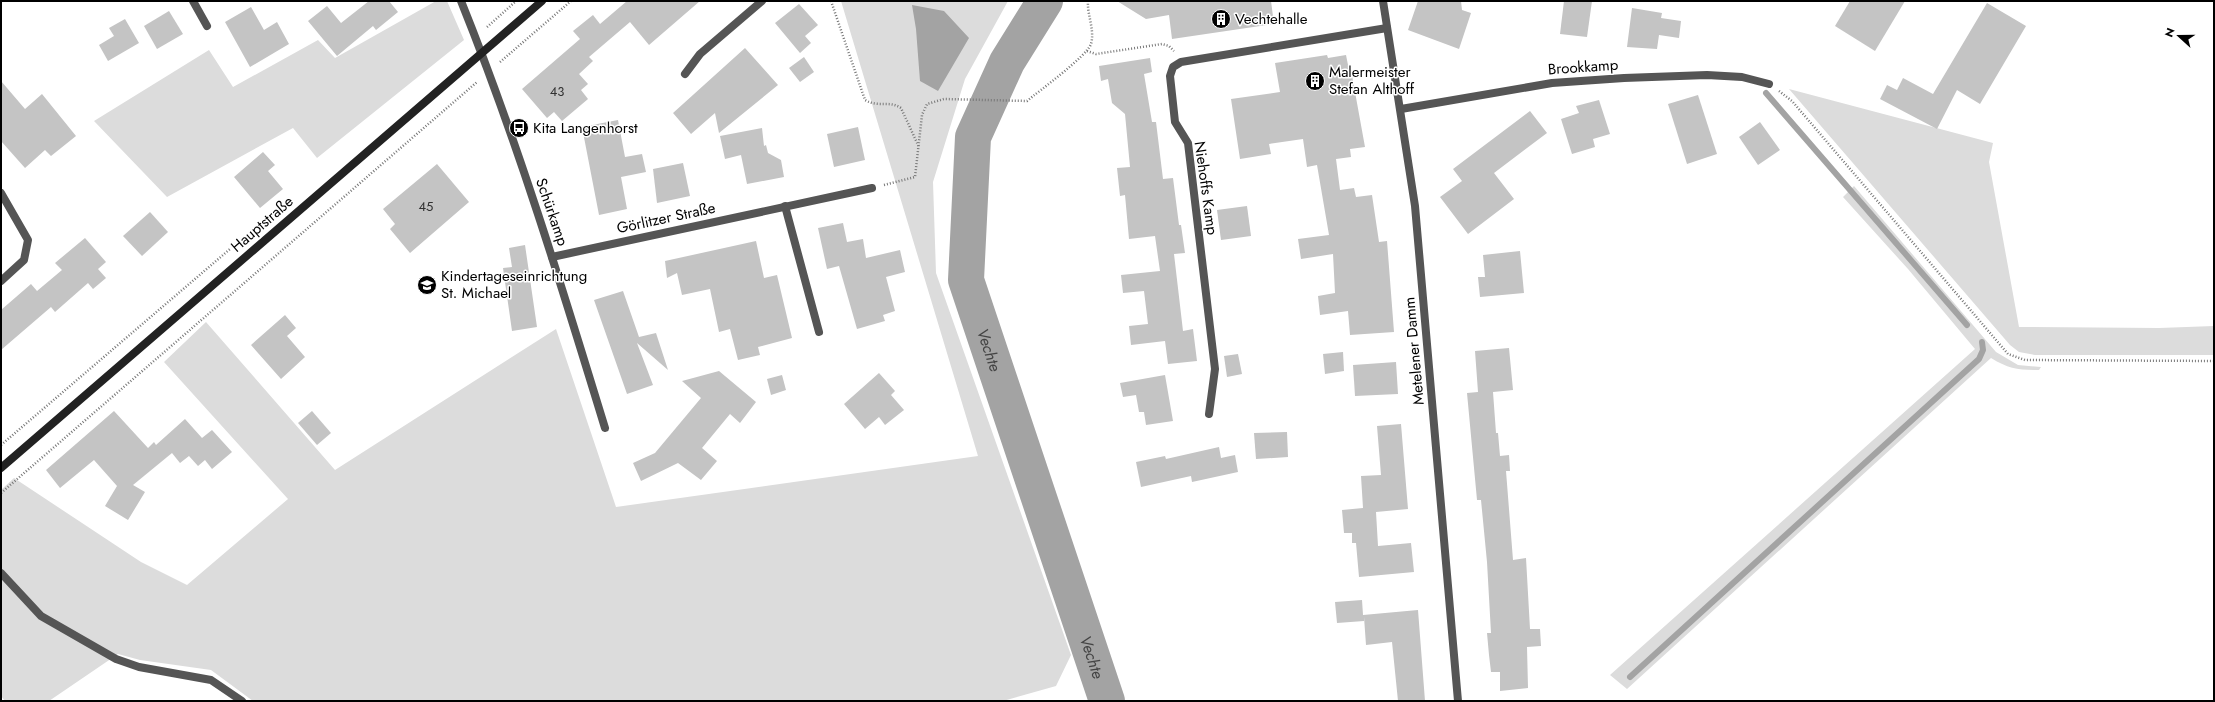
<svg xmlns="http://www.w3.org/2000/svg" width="2215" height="702" font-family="Jost,sans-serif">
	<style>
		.green { fill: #dcdcdc }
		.water { fill: #a3a3a3 }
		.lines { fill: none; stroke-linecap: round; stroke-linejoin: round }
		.stream { stroke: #a3a3a3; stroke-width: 6 }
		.river { stroke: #a3a3a3; stroke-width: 36 }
		.building { fill: #c4c4c4 }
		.path { stroke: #777; stroke-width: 2.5; stroke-dasharray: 1 2; stroke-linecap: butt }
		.street { stroke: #555; stroke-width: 8 }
		.secondary { stroke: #222; stroke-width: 8 }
		.labels { text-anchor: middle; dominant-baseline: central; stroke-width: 3; stroke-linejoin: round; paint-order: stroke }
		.number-label { font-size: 13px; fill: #313131 }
		.poi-label { font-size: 15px; fill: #000; stroke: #fff; text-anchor: start }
		.street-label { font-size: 15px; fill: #000; stroke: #fff }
		.water-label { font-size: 16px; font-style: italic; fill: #444; stroke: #fff }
	</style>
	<rect width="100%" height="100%" fill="#fff"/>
	<!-- green -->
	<g class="green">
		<polygon points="436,1 447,1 464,40 317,158 293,128 167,197 94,121 209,50 233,87 318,40 335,58"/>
		<polygon points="841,1 1008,1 965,79 933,182 936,273 1071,655 1056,686 1003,701 253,701 211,670 140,660 118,654 49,701 5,701 1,696 1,490 14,478 141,562 187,585 288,499 164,362 206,322 335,470 556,329 616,507 978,456"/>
		<polygon points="1789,89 1993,143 1989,162 2019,327 2159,328 2214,326 2214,355 2035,355 2019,352 2010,345"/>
		<path d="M 1854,186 L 1996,352 L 2018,365 L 2041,367 L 2039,370 C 2018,370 2009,369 1991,358 L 1627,689 L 1610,675 L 1975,349 L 1908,269 L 1843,197 Z"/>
	</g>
	<!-- water -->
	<polygon class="water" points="912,5 944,11 969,38 938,91 920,81 916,29"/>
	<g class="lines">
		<!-- stream -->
		<g class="stream">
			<polyline points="1766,93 1967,325"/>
			<polyline points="1630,677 1979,359 1983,350 1982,342"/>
		</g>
		<!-- river -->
		<path class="river" id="s1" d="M 1045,1 L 1007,62 L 973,137 L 966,280 L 1107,701"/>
	</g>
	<!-- building -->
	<g class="building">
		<polygon points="369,1 389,1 398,12 376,30 373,26 337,56 308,21 327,6 341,23"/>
		<polygon points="627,1 700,1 649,45 630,22 589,57 593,61 579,74 588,84 581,90 588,99 562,121 554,112 547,118 522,89 580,39 573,31 593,15 600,24"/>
		<polygon points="1117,1 1271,1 1274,24 1172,39 1169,15 1146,19"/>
		<polygon points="1418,1 1461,1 1462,10 1471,13 1459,49 1408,30"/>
		<polygon points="1564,1 1592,1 1587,37 1560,34"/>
		<polygon points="1850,1 1905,1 1875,51 1835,26"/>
		<polygon points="1987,3 2026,26 1980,104 1957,90 1937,129 1880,99 1887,85 1897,90 1903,78 1933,94"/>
		<polygon points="799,4 818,25 805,36 811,43 800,53 775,23"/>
		<polygon points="251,7 264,30 277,22 289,44 250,67 225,22"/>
		<polygon points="1632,8 1662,13 1661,18 1681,21 1679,38 1659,35 1657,49 1627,47"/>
		<polygon points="169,11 183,34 157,49 144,26"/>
		<polygon points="125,19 139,43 108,61 99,45 114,36 109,28"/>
		<polygon points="745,48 778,85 719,133 715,113 691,134 673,113"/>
		<polygon points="1327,55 1328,58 1346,55 1349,70 1351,70 1365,147 1350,149 1351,157 1336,159 1340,190 1354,188 1356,197 1372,195 1379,242 1387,241 1394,332 1350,335 1348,311 1320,315 1318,296 1335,293 1333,254 1301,259 1298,239 1329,235 1317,165 1307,167 1303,139 1269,144 1271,154 1240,159 1231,99 1280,92 1275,63"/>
		<polygon points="804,57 814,72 800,82 789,68"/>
		<polygon points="1150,58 1152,72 1144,74 1152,122 1156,122 1163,179 1173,178 1179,225 1181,225 1185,253 1174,254 1183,331 1193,329 1197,361 1168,364 1165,341 1131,345 1129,326 1148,324 1144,291 1123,293 1121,275 1160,271 1155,236 1129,239 1125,195 1120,196 1117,168 1130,167 1125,114 1112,103 1108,79 1101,81 1099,66"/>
		<polygon points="1,81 25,109 42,94 76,136 51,156 45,150 25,168 1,141"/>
		<polygon points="1698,95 1717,154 1687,164 1668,104"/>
		<polygon points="1599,100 1610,134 1593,139 1595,147 1572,154 1561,119 1579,113 1576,106"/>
		<polygon points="1530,111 1547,133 1494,173 1514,199 1468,234 1440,197 1462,181 1453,169"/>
		<polygon points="618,120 625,157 642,154 646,172 621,177 627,209 599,215 582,127"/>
		<polygon points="1760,122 1780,150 1758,165 1739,137"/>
		<polygon points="858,127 865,160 834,167 827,134"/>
		<polygon points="762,128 764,146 766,145 768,153 781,160 784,177 747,184 741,155 725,159 720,136"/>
		<polygon points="263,152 275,165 268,171 283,189 260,208 234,177"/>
		<polygon points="683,163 690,196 657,203 653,169"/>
		<polygon points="437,164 469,202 410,253 390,229 395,224 383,209"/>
		<polygon points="1247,206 1251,236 1221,240 1217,210"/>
		<polygon points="150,212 168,232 142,256 123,236"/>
		<polygon points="843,223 847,242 863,239 866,258 900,250 905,272 886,277 895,311 883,315 885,321 857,329 839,266 827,269 818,228"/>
		<polygon points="85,238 106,262 98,269 106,278 93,289 88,283 55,312 51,307 1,350 1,310 31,284 37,291 62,270 55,263"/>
		<polygon points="756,241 764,278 777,275 792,338 758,347 760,355 738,360 730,329 719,332 710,289 682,295 677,273 667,278 665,261"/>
		<polygon points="525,245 537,327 512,331 503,268 512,267 509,248"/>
		<polygon points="1520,251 1524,293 1480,297 1478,277 1485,277 1483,255"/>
		<polygon points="623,291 639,337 656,333 668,370 637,343 653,385 627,394 594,300"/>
		<polygon points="285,315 296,328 287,336 305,357 281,379 251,345"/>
		<polygon points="1509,348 1513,390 1493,392 1496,433 1498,433 1500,456 1509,455 1510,471 1506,471 1513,560 1526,558 1530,629 1540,629 1541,646 1527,647 1528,688 1500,691 1500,672 1491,672 1489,655 1487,633 1491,633 1487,562 1481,500 1477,500 1467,393 1478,392 1475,351"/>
		<polygon points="1343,352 1344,371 1325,374 1323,354"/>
		<polygon points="1238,354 1242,374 1227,377 1224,356"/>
		<polygon points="1396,362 1398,394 1355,396 1353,365"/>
		<polygon points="719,371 756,402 740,423 730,414 702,448 717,461 701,480 678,463 641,481 633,463 655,453 701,398 682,381"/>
		<polygon points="879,373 895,391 891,395 904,410 885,425 879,417 865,429 844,404"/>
		<polygon points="782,375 786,390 771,395 767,379"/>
		<polygon points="1165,375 1173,421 1146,425 1144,412 1139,412 1136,395 1123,397 1120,383"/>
		<polygon points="114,411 148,448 154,442 156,445 185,419 202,438 212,430 232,452 212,469 205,460 198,466 189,456 180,463 172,453 133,485 145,492 128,520 105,506 117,486 94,460 60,488 46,470"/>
		<polygon points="312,411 331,433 317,445 298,423"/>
		<polygon points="1401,424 1408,509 1376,512 1378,546 1411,543 1414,572 1359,577 1356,543 1352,543 1352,533 1344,533 1342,510 1363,508 1361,476 1381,475 1377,426"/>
		<polygon points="1287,432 1288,457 1256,459 1254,433"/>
		<polygon points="1219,447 1221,458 1235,455 1238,472 1192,482 1191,476 1141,487 1136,462 1165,456 1166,459"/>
		<polygon points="1362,600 1363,615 1418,610 1425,701 1398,701 1392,642 1366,645 1364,617 1364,621 1337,623 1335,602"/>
	</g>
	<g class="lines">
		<!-- path -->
		<g class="path">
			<path d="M 831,1 L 865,100 C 879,108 889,100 901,108 L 919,147"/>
			<polyline points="487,27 516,1"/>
			<polyline points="1087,51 1096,54 1162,44 1169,46 1174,51"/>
			<polyline points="500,62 571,1"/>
			<polyline points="1779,91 1792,101 2008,354 2025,360 2214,361"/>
			<path d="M 884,185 L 915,177 L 922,115 L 927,104 L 944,99 L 1027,101 C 1039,91 1087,56 1091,44 C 1095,30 1087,15 1088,1"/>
			<polyline points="1,445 230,249"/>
			<polyline points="1,493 477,82"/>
		</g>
		<!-- street -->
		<g class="street">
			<polyline points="193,1 207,26"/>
			<path d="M 461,1 C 517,140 561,284 605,428"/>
			<polyline points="1383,1 1415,206 1458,701"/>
			<polyline points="685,74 700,54 762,1"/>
			<polyline points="1401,109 1552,83 1624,78 1707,75 1742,77 1769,84"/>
			<polyline points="1,193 28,240 24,260 1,281"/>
			<polyline points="785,206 819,332"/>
			<polyline points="552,257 872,188"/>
			<polyline points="1209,414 1215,369 1188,143 1175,122 1170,76 1173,67 1181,62 1387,28"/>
			<polyline points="1,573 41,616 116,659 139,667 211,680 242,701"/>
		</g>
		<!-- secondary -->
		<polyline class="secondary" points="1,468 542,1"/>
	</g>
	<!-- icons -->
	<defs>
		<symbol id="building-disc" viewBox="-11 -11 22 22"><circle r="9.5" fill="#000" stroke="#fff"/><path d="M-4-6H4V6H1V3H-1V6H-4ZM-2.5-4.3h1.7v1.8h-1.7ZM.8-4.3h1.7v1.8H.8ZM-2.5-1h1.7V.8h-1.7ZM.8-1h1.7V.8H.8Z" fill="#fff"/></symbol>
		<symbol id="bus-disc" viewBox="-11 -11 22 22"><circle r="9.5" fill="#000" stroke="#fff"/><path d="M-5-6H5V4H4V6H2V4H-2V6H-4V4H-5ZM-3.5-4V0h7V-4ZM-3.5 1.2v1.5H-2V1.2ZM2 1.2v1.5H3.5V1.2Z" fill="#fff"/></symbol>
		<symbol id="school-disc" viewBox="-11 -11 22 22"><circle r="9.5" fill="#000" stroke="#fff"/><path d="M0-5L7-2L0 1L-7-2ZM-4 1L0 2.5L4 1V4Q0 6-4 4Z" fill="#fff"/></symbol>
	</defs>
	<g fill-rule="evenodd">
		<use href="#building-disc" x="1210" y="8" width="22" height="22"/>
		<use href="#building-disc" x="1304" y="70" width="22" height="22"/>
		<use href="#bus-disc" x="508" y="117" width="22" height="22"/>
		<use href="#school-disc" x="416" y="274" width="22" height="22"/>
	</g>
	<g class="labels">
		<!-- number labels -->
		<g class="number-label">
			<text x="557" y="91">43</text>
			<text x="426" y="206">45</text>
		</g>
		<!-- poi labels -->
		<g class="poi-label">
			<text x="1235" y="19">Vechtehalle</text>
			<text x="1329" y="72">Malermeister<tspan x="1329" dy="17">Stefan Althoff</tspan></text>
			<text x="533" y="128">Kita Langenhorst</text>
			<text x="441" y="276">Kindertageseinrichtung<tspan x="441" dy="17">St. Michael</tspan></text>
		</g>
		<!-- street labels -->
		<g class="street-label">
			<text transform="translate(1583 67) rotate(-4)">Brookkamp</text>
			<text transform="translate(1206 188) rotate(82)">Niehoffs Kamp</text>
			<text transform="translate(552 212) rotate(71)">Schürkamp</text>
			<text transform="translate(666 218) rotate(-12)">Görlitzer Straße</text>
			<text transform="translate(262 224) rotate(-41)">Hauptstraße</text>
			<text transform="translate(1414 351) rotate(-95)">Metelener Damm</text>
		</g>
		<!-- water labels -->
		<g class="water-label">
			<text stroke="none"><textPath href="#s1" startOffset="371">Vechte</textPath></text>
			<text stroke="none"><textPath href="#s1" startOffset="695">Vechte</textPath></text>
		</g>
	</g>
	<!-- border -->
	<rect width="2215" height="702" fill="none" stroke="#000000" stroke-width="4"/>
	<!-- north arrow -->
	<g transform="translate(2179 36) rotate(291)" stroke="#ffffff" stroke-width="3" paint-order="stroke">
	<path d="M0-3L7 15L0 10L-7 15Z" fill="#000000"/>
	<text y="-6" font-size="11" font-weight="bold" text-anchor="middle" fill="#000000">N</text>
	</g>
</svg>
